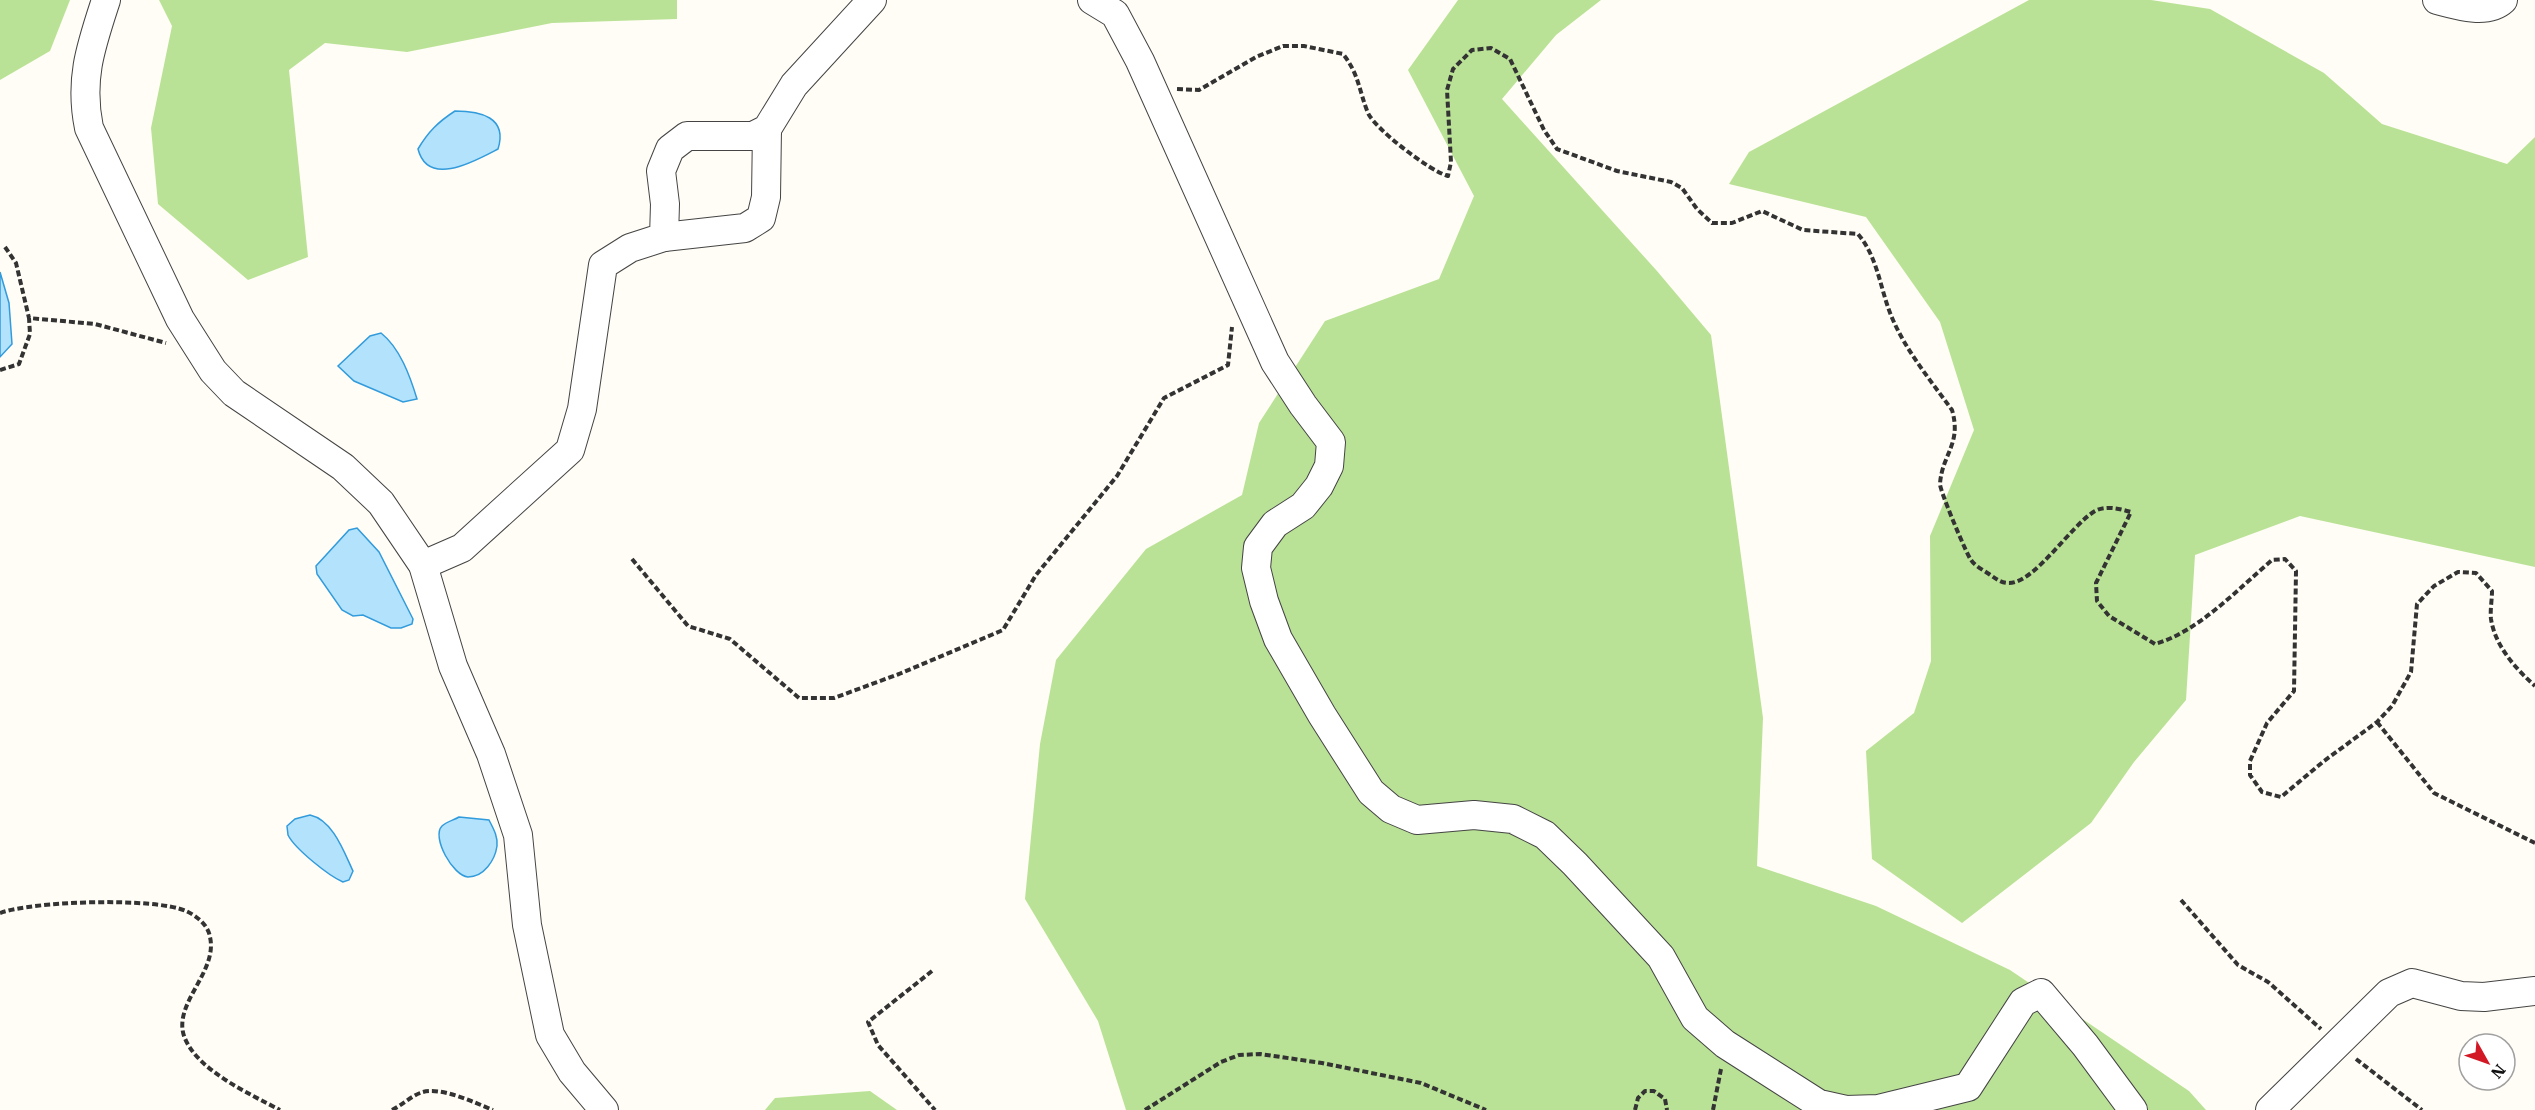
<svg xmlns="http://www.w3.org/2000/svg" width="2535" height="1110" font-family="'IBM Plex Serif',serif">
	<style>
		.forest { fill: #bae296 }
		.water { fill: #b3e3fc; stroke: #329bdc; stroke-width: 1.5 }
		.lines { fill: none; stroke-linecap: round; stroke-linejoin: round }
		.minor-casing { stroke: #444; stroke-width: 30 }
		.path { stroke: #333; stroke-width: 4; stroke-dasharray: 6 3; stroke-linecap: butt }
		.minor { stroke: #fff; stroke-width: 28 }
	</style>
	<rect width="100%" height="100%" fill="#fffdf5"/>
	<!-- forest -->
	<g class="forest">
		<polygon points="0,0 70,0 50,51 0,80"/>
		<polygon points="159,0 677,0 677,19 552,23 407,52 325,43 289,70 308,257 248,280 158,204 151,128 172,26"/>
		<polygon points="1458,0 1601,0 1556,35 1502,99 1657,271 1711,335 1763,718 1757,866 1876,906 2010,970 2189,1091 2206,1110 1126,1110 1098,1021 1025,899 1040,744 1056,660 1146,549 1242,495 1259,423 1325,321 1439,279 1474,196 1408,70"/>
		<polygon points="2029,0 2151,0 2210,9 2324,73 2382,124 2507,164 2535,137 2535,567 2300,516 2195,555 2186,700 2134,762 2091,823 1962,923 1872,859 1866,751 1914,713 1931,661 1930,536 1974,430 1940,322 1866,217 1729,184 1749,152"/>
		<polygon points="870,1091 897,1110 765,1110 775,1098"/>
	</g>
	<!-- water -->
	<g class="water">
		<path d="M 455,111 C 480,111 508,117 498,149 C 475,161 428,188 418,149 C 428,132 438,122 455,111 Z"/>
		<polygon points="0,272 9,303 12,344 0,357"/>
		<path d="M 381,333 C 400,348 410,376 417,399 L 403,402 L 354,381 L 338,366 L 370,336 Z"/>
		<polygon points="357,528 379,552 413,619 412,624 401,628 391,628 363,615 353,616 342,610 317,574 316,566 349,530"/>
		<path d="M 310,815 C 333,820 344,852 353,871 L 349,880 L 343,882 C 329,876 295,849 288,835 C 288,834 287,827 287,826 L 295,819 Z"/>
		<path d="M 459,817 L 489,820 C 493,828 498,836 497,846 C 495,860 484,877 468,877 C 453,876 431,837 442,826 C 446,822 454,820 459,817 Z"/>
	</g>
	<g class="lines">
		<defs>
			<g id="minor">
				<path d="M 106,0 C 91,46 79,79 89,128 L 180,319 L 213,371 L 234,393 L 343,467 L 381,503 L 423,565 L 453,666 L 491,754 L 518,835 L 527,925 L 550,1035 L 572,1072 L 604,1110"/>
				<polyline points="1092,0 1115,14 1140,61 1275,362 1303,405 1331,442 1329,466 1319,486 1303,506 1275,524 1258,547 1256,568 1264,601 1278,639 1322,715 1371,792 1391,809 1417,820 1474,815 1513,819 1545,835 1575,864 1661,957 1695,1018 1725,1044 1819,1104 1846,1110 1878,1109 1968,1087 2023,1002 2041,993 2085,1045 2133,1110"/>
				<path d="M 2437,0 C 2456,5 2487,15 2503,0"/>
				<polyline points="664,237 745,228 761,218 766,197 767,129"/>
				<polyline points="423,565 462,548 570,450 582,409 603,265 630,248 664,237 665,204 661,171 670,149 687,136 753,136 767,129 794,85 872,0"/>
				<polyline points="2270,1110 2389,993 2412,983 2461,996 2484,997 2535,991"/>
			</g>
		</defs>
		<!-- minor casing -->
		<use href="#minor" class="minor-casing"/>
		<!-- path -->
		<g class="path">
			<path d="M 1177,89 L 1199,90 L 1256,57 L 1283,46 L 1304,46 L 1343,54 C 1359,74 1359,91 1368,113 C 1376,130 1430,171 1448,176 L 1451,162 L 1447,90 L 1453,69 L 1472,50 L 1491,48 L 1510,59 L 1544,130 L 1557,149 L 1617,171 L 1671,182 L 1682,188 L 1697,209 L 1712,223 L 1732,223 L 1762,211 L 1803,230 L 1858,234 C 1879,259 1880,291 1893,320 C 1907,352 1931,381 1952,410 C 1962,444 1942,454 1940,484 C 1940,491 1966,553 1971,560 C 1975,566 1983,570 1989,574 C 1996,579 2001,583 2009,583 C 2035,583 2071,525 2095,511 C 2106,505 2120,509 2131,512 L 2096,583 L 2097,601 L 2109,616 L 2155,644 C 2198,632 2238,589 2272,560 L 2285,559 L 2296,571 L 2294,691 L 2267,723 L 2250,761 L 2250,775 L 2262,792 L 2281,797 L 2324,761 L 2377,722 L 2392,706 L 2411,672 L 2417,604 L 2434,586 L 2458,572 L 2476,573 L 2492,591 C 2492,600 2490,610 2491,619 C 2495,646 2516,669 2535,686"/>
			<polyline points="5,247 16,263 29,318"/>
			<polyline points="0,370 19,364 30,334 29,318 95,324 166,343"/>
			<polyline points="632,559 688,626 730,639 799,698 834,698 899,674 1003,630 1036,575 1117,476 1164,398 1228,365 1232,327"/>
			<polyline points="2377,722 2434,793 2535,843"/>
			<polyline points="2181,900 2238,965 2268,982 2321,1029"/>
			<path d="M 0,913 C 33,901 154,897 186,911 C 197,916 208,925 210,937 C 218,972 173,1003 184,1036 C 196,1070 250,1094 280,1110"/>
			<polyline points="932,971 868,1022 878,1045 935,1110"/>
			<polyline points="2356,1059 2422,1110"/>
			<path d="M 392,1110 C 402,1105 410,1097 420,1093 C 439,1085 475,1103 493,1110"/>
			<polyline points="1145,1110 1221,1062 1239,1055 1260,1054 1322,1063 1421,1083 1486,1110"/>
			<polyline points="1635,1110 1638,1098 1645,1091 1654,1091 1665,1099 1667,1110"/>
			<polyline points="1713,1110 1721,1069"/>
		</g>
		<!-- minor -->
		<use href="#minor" class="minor"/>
	</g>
	<!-- north arrow -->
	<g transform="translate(2487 1062) rotate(130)"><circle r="28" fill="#ffffff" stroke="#a0a0a0" stroke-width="1.5"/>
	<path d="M0-4.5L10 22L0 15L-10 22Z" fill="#d21825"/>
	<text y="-9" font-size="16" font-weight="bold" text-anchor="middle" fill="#111111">N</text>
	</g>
</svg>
